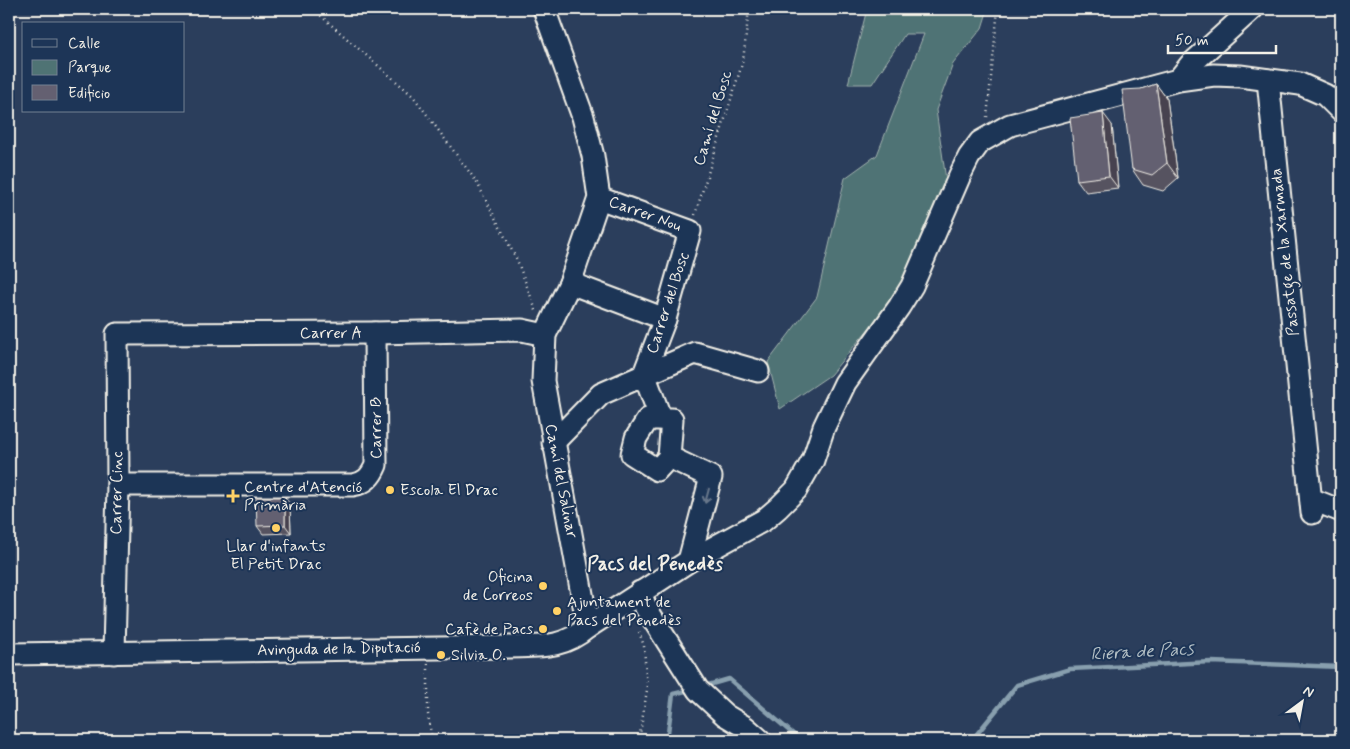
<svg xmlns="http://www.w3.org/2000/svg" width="1350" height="749" font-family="Mynerve,sans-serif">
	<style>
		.green { fill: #4f7374; stroke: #a2b2ae }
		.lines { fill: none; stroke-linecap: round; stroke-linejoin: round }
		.stream { stroke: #889fae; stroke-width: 4.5 }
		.minor-casing { stroke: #f4f1e8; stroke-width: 25 }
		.path { stroke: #f4f1e8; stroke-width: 2.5; stroke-dasharray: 1 4; stroke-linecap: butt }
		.minor { stroke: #1d3557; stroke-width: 21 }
		.wall { fill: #565361; stroke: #f4f1e8 }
		.shaded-wall { fill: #46434f; stroke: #f4f1e8 }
		.building { fill: #646071; stroke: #f4f1e8 }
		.oneway { stroke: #68778a }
		.poi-dot { fill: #ffd166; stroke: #1d3557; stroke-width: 2 }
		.labels { text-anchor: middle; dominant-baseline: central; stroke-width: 4; stroke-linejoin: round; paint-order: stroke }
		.street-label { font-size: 16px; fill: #f4f1e8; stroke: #1d3557 }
		.poi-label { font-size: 16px; fill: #f4f1e8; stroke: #1d3557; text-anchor: start }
		.water-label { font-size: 18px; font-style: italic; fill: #b5c1c6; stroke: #1d3557 }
		.quarter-label { font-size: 19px; font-weight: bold; fill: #f4f1e8; stroke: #1d3557 }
	</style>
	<rect width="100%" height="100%" fill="#2b3e5c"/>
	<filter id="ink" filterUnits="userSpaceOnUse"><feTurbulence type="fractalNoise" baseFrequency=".02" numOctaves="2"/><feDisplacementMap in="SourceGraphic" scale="10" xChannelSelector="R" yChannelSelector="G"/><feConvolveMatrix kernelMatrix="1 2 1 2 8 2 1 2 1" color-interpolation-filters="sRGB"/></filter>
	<g filter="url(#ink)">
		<!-- green -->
		<polygon class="green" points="867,9 988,9 982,28 953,64 936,110 946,180 906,284 830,375 780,409 768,362 817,297 845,178 877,155 924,34 905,34 872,84 848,84"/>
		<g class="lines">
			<!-- stream -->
			<g class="stream">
				<polyline points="705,686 729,679 800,740"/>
				<polyline points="667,740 673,694 690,690"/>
				<polyline points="972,740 1017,685 1070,669 1211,662 1341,667"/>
			</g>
			<defs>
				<g id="minor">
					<polyline points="544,9 583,117 593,156 599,198 570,283 545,335 543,381 588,627"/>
					<polyline points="1178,80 1190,65 1252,9"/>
					<polyline points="1268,80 1312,513"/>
					<polyline points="599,198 690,231 665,319 644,374 661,419"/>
					<polyline points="570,283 665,319"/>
					<polygon points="648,419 672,419 669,457 657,470 632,454 636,438"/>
					<polyline points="553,443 601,394 695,353 758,371"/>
					<polyline points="669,457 711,477 689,561"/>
					<path d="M 118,485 L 353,485 C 365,483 371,477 376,465 L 375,333"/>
					<polyline points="1311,499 1341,511"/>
					<polyline points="640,592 646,608 698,690 725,715 745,727 760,740"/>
					<polyline points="114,653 118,485 117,334 375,333 522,330 545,335"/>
					<path d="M 9,654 L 508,647 C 541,646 562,649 588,627 L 689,561 L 764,520 L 778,508 L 796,490 L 813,460 L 824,427 L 845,383 L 899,307 L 912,286 L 960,175 L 969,157 L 980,142 L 1010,125 L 1178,80 L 1214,75 L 1240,76 L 1300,84 L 1325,95 L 1341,111"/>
				</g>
			</defs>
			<!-- minor casing -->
			<use href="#minor" class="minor-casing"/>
			<!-- path -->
			<g class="path">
				<polyline points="313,9 413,96 476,181 517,260 537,313"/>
				<polyline points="987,117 998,9"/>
				<polyline points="695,215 743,61 749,9"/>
				<polyline points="639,632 644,646 647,690 639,740"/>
				<polyline points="428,664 428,714 432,740"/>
			</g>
			<!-- minor -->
			<use href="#minor" class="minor"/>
		</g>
		<!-- wall -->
		<g class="wall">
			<polygon points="1156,84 1167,99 1178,178 1163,191 1143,185 1132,169 1141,89"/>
			<polygon points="1112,125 1118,188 1086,192 1077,180"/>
			<polygon points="290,505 291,533 263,534 257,526"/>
		</g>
		<!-- shaded-wall -->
		<g class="shaded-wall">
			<polygon points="1156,84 1167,99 1178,178 1167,163"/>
			<polygon points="1103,113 1112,125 1118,188 1109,176"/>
			<polygon points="285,497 290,505 291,533 285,525"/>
		</g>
		<!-- building -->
		<g class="building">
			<polygon points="1156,84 1167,163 1152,175 1132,169 1122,90 1141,89"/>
			<polygon points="1103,113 1109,176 1077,180 1070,118"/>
			<polygon points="256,497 285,497 285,525 257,526"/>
		</g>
		<!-- one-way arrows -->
		<defs><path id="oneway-shaft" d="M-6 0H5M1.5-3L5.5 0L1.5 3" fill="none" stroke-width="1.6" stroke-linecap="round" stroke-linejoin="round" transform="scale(1.25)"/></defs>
		<use class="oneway" href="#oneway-shaft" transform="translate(707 496) rotate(105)"/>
	</g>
	<!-- markers -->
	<g class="poi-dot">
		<circle cx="390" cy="490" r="5"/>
		<path d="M230.5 488.5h5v5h5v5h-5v5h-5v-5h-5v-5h5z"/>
		<circle cx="276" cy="528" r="5"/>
		<circle cx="543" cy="586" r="5"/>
		<circle cx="557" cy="611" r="5"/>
		<circle cx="543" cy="629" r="5"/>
		<circle cx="441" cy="655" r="5"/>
	</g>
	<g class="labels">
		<!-- street labels -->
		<g class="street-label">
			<text transform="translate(713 118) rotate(-73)">Camí del Bosc</text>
			<text transform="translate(645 214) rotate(20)">Carrer Nou</text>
			<text transform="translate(1285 252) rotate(-96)">Passatge de la Xarmada</text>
			<text transform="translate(668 303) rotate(-72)">Carrer del Bosc</text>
			<text x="331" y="333">Carrer A</text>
			<text transform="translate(376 428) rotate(-90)">Carrer B</text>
			<text transform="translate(561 481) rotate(79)">Camí del Salinar</text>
			<text transform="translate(117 493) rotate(-89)">Carrer Cinc</text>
			<text transform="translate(339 649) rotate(-1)">Avinguda de la Diputació</text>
		</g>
		<!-- poi labels -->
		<g class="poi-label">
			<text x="244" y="487">Centre d'Atenció<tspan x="244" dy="18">Primària</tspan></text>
			<text x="400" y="490">Escola El Drac</text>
			<text x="276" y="546" text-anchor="middle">Llar d'infants<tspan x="276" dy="18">El Petit Drac</tspan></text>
			<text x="533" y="577" text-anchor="end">Oficina<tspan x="533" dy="18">de Correos</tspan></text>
			<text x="567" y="602">Ajuntament de<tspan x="567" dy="18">Pacs del Penedès</tspan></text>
			<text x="533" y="629" text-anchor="end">Cafè de Pacs</text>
			<text x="451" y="655">Silvia O.</text>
		</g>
		<!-- water labels -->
		<g class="water-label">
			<text transform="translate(1142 652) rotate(-3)">Riera de Pacs</text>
		</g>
		<!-- quarter labels -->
		<g class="quarter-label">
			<text x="655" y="564">Pacs del Penedès</text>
		</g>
	</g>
	<!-- margin -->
	<rect width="1350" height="749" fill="none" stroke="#1d3557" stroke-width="30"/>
	<rect x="15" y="15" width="1320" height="719" fill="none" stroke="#f4f1e8" stroke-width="2" filter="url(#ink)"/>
	<!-- legend -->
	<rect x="22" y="22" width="162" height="90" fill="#1d3557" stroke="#738091"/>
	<rect x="32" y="39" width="25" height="8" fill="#1d3557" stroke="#738091"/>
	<text x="68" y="48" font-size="15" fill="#f4f1e8">Calle</text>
	<rect x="32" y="60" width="25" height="15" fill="#4f7374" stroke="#738091"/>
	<text x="68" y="72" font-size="15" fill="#f4f1e8">Parque</text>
	<rect x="32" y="85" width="25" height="15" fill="#646071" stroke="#738091"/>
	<text x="68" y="98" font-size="15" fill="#f4f1e8">Edificio</text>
	<!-- north arrow -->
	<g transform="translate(1302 702) rotate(32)" stroke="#1d3557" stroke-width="4" paint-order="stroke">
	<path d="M0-4L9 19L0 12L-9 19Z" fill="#f4f1e8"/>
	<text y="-8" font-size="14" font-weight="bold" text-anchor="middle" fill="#f4f1e8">N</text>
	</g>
	<!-- scale -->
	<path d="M1168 45v8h108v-8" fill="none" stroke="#f4f1e8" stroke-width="2.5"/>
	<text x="1175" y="45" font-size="15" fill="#f4f1e8" stroke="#1d3557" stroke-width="4" paint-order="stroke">50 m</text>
</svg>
